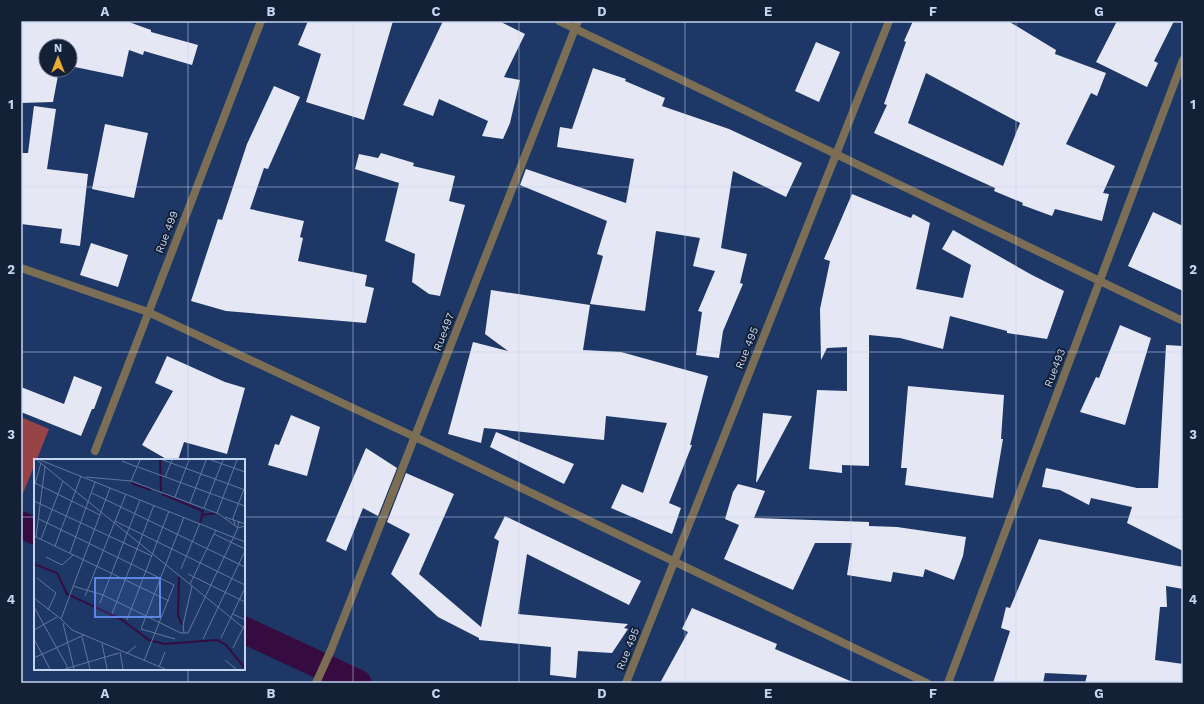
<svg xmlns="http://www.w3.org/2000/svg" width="1204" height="704" font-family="'Work Sans',sans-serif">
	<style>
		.green { fill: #984345 }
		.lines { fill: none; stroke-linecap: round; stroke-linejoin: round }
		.canal { stroke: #360b3f; stroke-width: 27 }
		.building { fill: #e6e7f4; fill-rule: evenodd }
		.lane { stroke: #7c6e55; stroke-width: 8 }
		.street { stroke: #7c6e55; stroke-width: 8 }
		.grid { fill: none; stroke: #c4d5f2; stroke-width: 1; stroke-opacity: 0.55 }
		.labels { text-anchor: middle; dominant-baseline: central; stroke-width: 4; stroke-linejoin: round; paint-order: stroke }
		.street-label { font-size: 11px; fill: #c4d5f2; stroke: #142035 }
		.inset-river { fill: none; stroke: #360b3f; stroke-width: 2 }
		.inset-road { fill: none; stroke: #60779f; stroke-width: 1 }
		.view { fill: #6084e2; fill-opacity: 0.15; stroke: #6084e2; stroke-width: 2 }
		.inset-edge { fill: none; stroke: #c4d5f2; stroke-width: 2 }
		.neatline { fill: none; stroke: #c4d5f2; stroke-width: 1.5 }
		.grid-label { font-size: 13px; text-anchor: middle; font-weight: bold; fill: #c4d5f2 }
	</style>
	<rect width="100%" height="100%" fill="#1d3867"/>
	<!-- green -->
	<polygon class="green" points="21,417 49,429 22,496 21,496"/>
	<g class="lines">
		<!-- canal -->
		<g class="canal">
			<polyline points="21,525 35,531"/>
			<polyline points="244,630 358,683"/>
		</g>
	</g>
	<!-- building -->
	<g class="building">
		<polygon points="21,21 126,21 151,30 151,32 198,45 192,65 144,51 143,55 129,50 123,77 70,66 70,46 46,46 46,70 59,70 53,102 21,103"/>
		<polygon points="308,21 393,21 364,120 306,102 321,54 298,45"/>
		<polygon points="443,21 499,21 525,34 504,77 520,80 510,123 503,139 482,136 488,121 439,99 433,116 403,105"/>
		<path d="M 913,21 L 1008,21 L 1056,50 L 1055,54 L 1106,73 L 1097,96 L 1091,93 L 1066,144 L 1115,166 L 1103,193 L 1109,194 L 1102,221 L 1055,209 L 1052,216 L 1022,205 L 1023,203 L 994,191 L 995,188 L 874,133 L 887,105 L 884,104 L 906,42 L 904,41 ZM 926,73 L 1020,123 L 1003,166 L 908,123 Z"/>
		<polygon points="1117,21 1174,21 1154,61 1158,63 1147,87 1096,62"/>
		<polygon points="816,42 840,52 819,102 795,91"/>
		<polygon points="593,68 626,79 625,81 665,98 662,106 729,129 802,163 786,197 733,171 721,248 747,254 740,283 743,284 723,331 719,358 696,355 702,312 698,311 715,271 693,266 700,238 656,231 645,311 590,304 603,256 597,254 607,221 520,185 526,169 626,203 634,159 557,147 560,127 572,129"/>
		<polygon points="274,86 300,97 268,169 264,168 250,209 304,221 300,237 303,238 298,261 367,275 365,286 374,288 366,323 226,311 191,301 218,219 222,220 247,144"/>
		<polygon points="34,106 56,109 47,169 88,174 80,246 60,243 62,229 21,224 21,153 28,153"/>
		<polygon points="105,124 148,133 134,198 92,189"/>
		<polygon points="381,153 414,163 413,166 455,176 449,201 465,205 440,296 429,294 412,282 415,254 385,241 399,183 355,169 359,154 378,158"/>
		<polygon points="852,194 911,218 913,214 930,223 916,289 963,298 971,265 942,249 953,230 1032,275 1064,291 1047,339 1007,333 1007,331 950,316 943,349 900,338 869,335 869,466 842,465 842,473 809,469 817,390 847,391 847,347 827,348 821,360 820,309 830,261 824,259"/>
		<polygon points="1153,212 1183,226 1183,291 1128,266"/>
		<polygon points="91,243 128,255 118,287 80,275"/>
		<polygon points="491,290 590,305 583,350 621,352 708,376 690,445 692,445 669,503 681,508 672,534 611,508 622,484 643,493 667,423 606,416 604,440 484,428 481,443 448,434 473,342 508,351 485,334"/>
		<polygon points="1120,325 1151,338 1125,425 1080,412 1096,377 1099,378"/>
		<polygon points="1166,345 1183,346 1183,551 1127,523 1132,507 1091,498 1089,505 1060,490 1042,487 1046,468 1137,488 1158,488"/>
		<polygon points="167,356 225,382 245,388 227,454 184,442 178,460 168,460 142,445 173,391 155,383"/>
		<polygon points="74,376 102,387 94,409 92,409 81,436 21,412 21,387 64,404"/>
		<polygon points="908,386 1004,395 1001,439 1003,439 993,498 905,485 907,468 901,468"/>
		<polygon points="763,413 792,416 757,482 756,482"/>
		<polygon points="291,415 320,427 307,476 268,465 275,444 279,445"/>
		<polygon points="496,432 574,464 564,484 490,447"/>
		<polygon points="366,448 397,468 378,516 363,508 346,551 326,541"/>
		<polygon points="406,473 454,494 419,574 481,627 499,541 494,538 505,516 641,581 629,605 527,554 518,614 628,624 624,628 628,629 612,653 578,651 576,678 550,675 551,647 479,640 479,638 438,617 391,574 410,534 387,522"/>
		<polygon points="738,484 765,491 754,518 869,522 869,526 897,527 966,537 963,556 954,580 925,569 923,577 893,572 891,582 847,575 852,543 815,543 793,590 724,559 739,525 725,519 733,492"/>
		<polygon points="1039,539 1183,567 1183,589 1166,586 1167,607 1160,607 1155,660 1183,664 1183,683 1085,683 1087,675 1045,673 1043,683 993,683 1010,631 1001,628 1006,607 1010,608"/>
		<polygon points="692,608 777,644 775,649 855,683 660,683 688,632 682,629"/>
	</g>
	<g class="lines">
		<!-- lane -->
		<polyline class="lane" points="316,683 331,650"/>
		<!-- street -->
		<g class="street">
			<polyline points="559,21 1183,321"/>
			<polyline points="21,268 148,312 415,437 927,683"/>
			<polyline points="95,451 261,21"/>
			<polyline points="331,650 578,21"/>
			<polyline points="626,683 889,21"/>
			<polyline points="948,683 1183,60"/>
		</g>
	</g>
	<!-- grid -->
	<path class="grid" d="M 188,21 L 188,460M 353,21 L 353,683M 519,21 L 519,683M 685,21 L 685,683M 851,21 L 851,683M 1016,21 L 1016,683M 21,187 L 1183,187M 21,352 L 1183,352M 21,517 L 35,517M 244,517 L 1183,517M 188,669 L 188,683"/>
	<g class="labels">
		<!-- street labels -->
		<g class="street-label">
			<text transform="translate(167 232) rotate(-69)">Rue 499</text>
			<text transform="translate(444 332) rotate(-69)">Rue497</text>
			<text transform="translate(747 348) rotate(-68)">Rue 495</text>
			<text transform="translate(1055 368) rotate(-69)">Rue493</text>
			<text transform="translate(628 649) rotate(-68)">Rue 495</text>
		</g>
	</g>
	<!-- overview -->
	<g transform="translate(34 459)">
		<rect width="211" height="211" fill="#1d3867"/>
		<path class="inset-river" d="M 126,1 L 127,32M 97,24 L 117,31M 128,35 L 169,52 L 166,64M 169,56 L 182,54M 0,105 L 23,114 L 33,135 L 87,160 L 115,181 L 130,185 L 183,181 L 192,186 L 211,209M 145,118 L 144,156 L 148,166"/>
		<path class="inset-road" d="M 3,1 L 211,170M 6,1 L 211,83M 129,1 L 211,31M 177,1 L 211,13M 88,2 L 103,8M 104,8 L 211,47M 52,18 L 97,22 L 185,55 L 204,69 L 211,67M 131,18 L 138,1M 97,22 L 106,1M 1,24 L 66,56M 0,28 L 7,4M 76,29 L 27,160 L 38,171 L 131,210M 58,34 L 211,108M 141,38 L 155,1M 0,42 L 118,97M 156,44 L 172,1M 170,49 L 189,1M 183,54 L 203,1M 191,58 L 211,65M 5,60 L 140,126 L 110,202M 81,62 L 211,126M 201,66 L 199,59 L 210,30M 180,75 L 211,90M 0,77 L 135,142M 2,78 L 11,7M 7,80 L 29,22M 21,87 L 47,17M 36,94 L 61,23M 12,98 L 28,106 L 39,96M 147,110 L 166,64M 154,115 L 211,143M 3,119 L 22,134 L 14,151M 156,125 L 182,71M 39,127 L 69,136 L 147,174 L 154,174 L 203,71 L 205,62M 51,137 L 92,35M 0,139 L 27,160M 66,144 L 106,41M 0,148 L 34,209M 78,155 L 120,46M 199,155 L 211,161M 93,161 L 135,52M 29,164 L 40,210M 0,171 L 23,158M 150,174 L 149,166 L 158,127M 48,178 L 56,210M 187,179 L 211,129M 0,180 L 16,210M 141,180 L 107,170 L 150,58M 169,180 L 211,92M 68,184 L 73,210M 199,189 L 211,165M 86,193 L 89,210M 92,195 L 102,187M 0,199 L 50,176M 191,201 L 202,210M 125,208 L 131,193M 31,210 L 85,194"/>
		<path class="view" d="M 61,119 L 126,119 L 126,158 L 61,158 Z"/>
		<rect width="211" height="211" class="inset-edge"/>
	</g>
	<!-- border -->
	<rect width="1204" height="704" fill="none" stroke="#142035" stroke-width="44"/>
	<!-- north arrow -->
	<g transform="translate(58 58)"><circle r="19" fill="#142035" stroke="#5a6881"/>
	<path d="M0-3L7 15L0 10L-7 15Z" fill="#e6ac36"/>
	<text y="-6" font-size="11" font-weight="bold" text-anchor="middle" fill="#c4d5f2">N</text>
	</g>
	<rect x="22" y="22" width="1160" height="660" class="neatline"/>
	<g class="grid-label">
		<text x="105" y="16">A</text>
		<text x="271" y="16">B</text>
		<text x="436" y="16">C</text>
		<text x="602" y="16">D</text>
		<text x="768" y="16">E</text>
		<text x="933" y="16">F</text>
		<text x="1099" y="16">G</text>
		<text x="11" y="109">1</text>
		<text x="1193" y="109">1</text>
		<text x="11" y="274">2</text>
		<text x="1193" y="274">2</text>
		<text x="11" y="439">3</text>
		<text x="1193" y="439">3</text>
		<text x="11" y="604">4</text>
		<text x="1193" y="604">4</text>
		<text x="105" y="698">A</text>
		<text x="271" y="698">B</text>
		<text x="436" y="698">C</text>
		<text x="602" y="698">D</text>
		<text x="768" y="698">E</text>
		<text x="933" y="698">F</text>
		<text x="1099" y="698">G</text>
	</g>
</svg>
